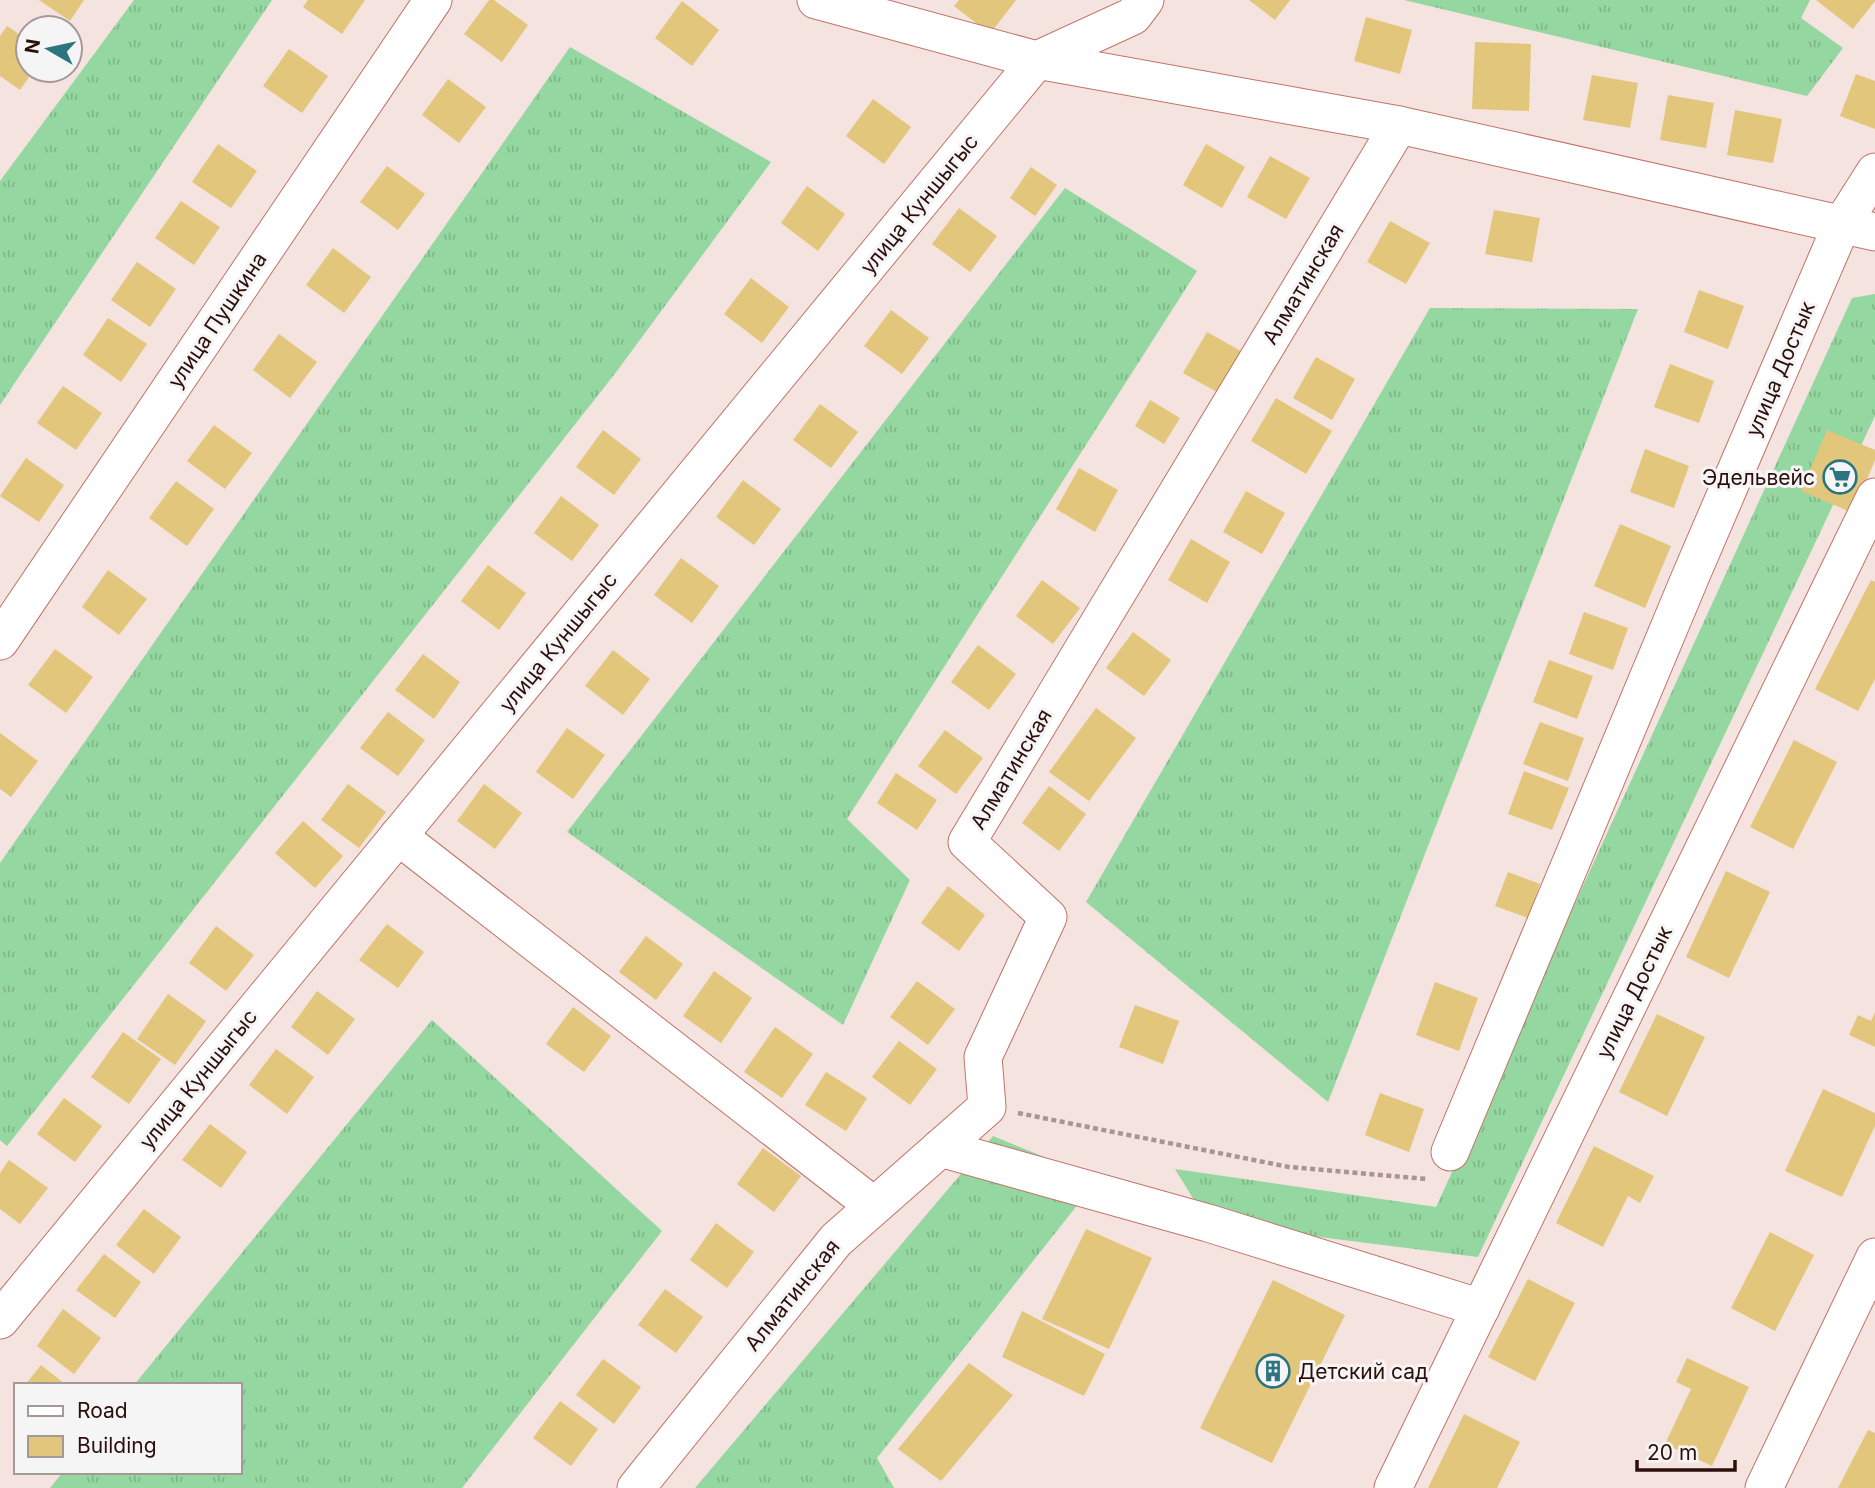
<svg xmlns="http://www.w3.org/2000/svg" width="1875" height="1488" font-family="Inter,sans-serif">
	<style>
		.grass { fill: url(#grass-tufts) }
		.building { fill: #e2c67c }
		.lines { fill: none; stroke-linecap: round; stroke-linejoin: round }
		.street-casing { stroke: #c07468; stroke-width: 39 }
		.path { stroke: #aa9390; stroke-width: 4.5; stroke-dasharray: 5 3.5; stroke-linecap: butt }
		.street { stroke: #fff; stroke-width: 37 }
		.labels { text-anchor: middle; dominant-baseline: central; stroke-width: 6; stroke-linejoin: round; paint-order: stroke }
		.street-label { font-size: 21px; fill: #2c0f0b; stroke: #f5f5f5 }
		.poi-label { font-size: 21px; fill: #2c0f0b; stroke: #f5f5f5; text-anchor: end }
	</style>
	<defs>
		<pattern id="grass-tufts" width="24" height="20" patternUnits="userSpaceOnUse" patternTransform="scale(1.75)"><rect width="24" height="20" fill="#94d7a0"/><path d="M3 7l-1-3M5 7V3M7 7l1-3M15 17l-1-3M17 17v-4M19 17l1-3" fill="none" stroke="#80b788"/></pattern>
	</defs>
	<rect width="100%" height="100%" fill="#f5e3e0"/>
	<!-- grass -->
	<g class="grass">
		<polygon points="134,0 272,0 0,405 0,181"/>
		<polygon points="1404,0 1810,0 1801,18 1843,48 1807,96"/>
		<polygon points="570,47 771,162 617,371 7,1146 0,1140 0,863"/>
		<polygon points="1065,188 1197,271 847,819 910,880 843,1025 567,832"/>
		<polygon points="1875,294 1875,416 1478,1257 1208,1223 1175,1169 1436,1207 1852,298"/>
		<polygon points="1430,308 1638,309 1328,1102 1086,902"/>
		<polygon points="432,1020 662,1231 462,1488 50,1488 63,1472 240,1472 240,1385 134,1385"/>
		<polygon points="993,1136 1098,1179 877,1458 894,1488 695,1488"/>
	</g>
	<!-- building -->
	<g class="building">
		<polygon points="39,0 84,0 70,21"/>
		<polygon points="308,0 365,0 342,34 303,7"/>
		<polygon points="489,0 494,0 528,25 502,62 464,34"/>
		<polygon points="959,0 1016,0 990,34 954,6"/>
		<polygon points="1249,0 1290,0 1275,20"/>
		<polygon points="1816,0 1875,0 1875,1 1853,29"/>
		<polygon points="682,1 719,30 692,66 655,38"/>
		<polygon points="1366,17 1412,30 1400,74 1354,61"/>
		<polygon points="7,26 28,40 28,70 34,70 20,90 0,76 0,36"/>
		<polygon points="1475,42 1531,44 1529,111 1472,109"/>
		<polygon points="289,49 328,76 302,113 263,86"/>
		<polygon points="1856,74 1875,81 1875,129 1840,116"/>
		<polygon points="1592,75 1638,83 1630,128 1583,120"/>
		<polygon points="448,79 486,107 459,143 422,115"/>
		<polygon points="1668,95 1714,103 1706,148 1660,140"/>
		<polygon points="873,99 911,127 884,164 846,136"/>
		<polygon points="1735,110 1782,119 1773,163 1727,155"/>
		<polygon points="218,144 257,171 231,208 192,182"/>
		<polygon points="1206,144 1245,167 1222,208 1183,185"/>
		<polygon points="1270,156 1310,178 1286,219 1247,197"/>
		<polygon points="387,166 425,194 398,230 360,202"/>
		<polygon points="1031,167 1057,185 1035,216 1010,198"/>
		<polygon points="807,186 845,214 818,251 781,223"/>
		<polygon points="181,201 220,227 194,265 155,238"/>
		<polygon points="959,208 997,236 970,272 932,244"/>
		<polygon points="1494,210 1540,218 1532,262 1485,254"/>
		<polygon points="1390,221 1430,243 1406,284 1367,262"/>
		<polygon points="333,248 371,277 344,313 306,285"/>
		<polygon points="137,262 176,289 150,327 111,300"/>
		<polygon points="751,278 789,307 762,343 724,314"/>
		<polygon points="1699,290 1744,306 1728,349 1684,332"/>
		<polygon points="891,310 929,338 902,374 864,346"/>
		<polygon points="108,318 147,344 121,382 83,355"/>
		<polygon points="1207,332 1246,354 1222,395 1183,373"/>
		<polygon points="279,334 317,362 290,398 253,370"/>
		<polygon points="1316,357 1355,379 1332,420 1293,398"/>
		<polygon points="1670,364 1714,381 1699,423 1654,407"/>
		<polygon points="63,386 102,413 76,450 37,423"/>
		<polygon points="1276,398 1332,431 1306,474 1251,441"/>
		<polygon points="1150,400 1180,418 1164,444 1135,426"/>
		<polygon points="820,404 858,432 831,468 793,440"/>
		<polygon points="214,425 252,453 225,489 187,461"/>
		<polygon points="603,430 641,459 614,495 576,467"/>
		<polygon points="1827,430 1875,450 1875,460 1853,513 1801,491"/>
		<polygon points="1645,449 1689,466 1674,508 1630,492"/>
		<polygon points="26,458 64,485 39,522 0,496"/>
		<polygon points="1079,468 1118,490 1095,532 1056,509"/>
		<polygon points="743,480 781,509 754,545 716,517"/>
		<polygon points="176,481 214,509 187,546 149,518"/>
		<polygon points="1246,491 1285,513 1262,554 1223,532"/>
		<polygon points="561,496 599,525 572,561 534,533"/>
		<polygon points="1620,524 1671,546 1645,608 1594,586"/>
		<polygon points="1191,539 1230,562 1207,603 1168,580"/>
		<polygon points="681,558 719,586 692,623 654,595"/>
		<polygon points="488,565 526,593 499,630 461,601"/>
		<polygon points="108,570 147,599 119,635 82,607"/>
		<polygon points="1042,580 1080,608 1053,644 1016,616"/>
		<polygon points="1871,580 1875,582 1875,679 1858,711 1815,689"/>
		<polygon points="1584,612 1628,628 1613,670 1569,654"/>
		<polygon points="1133,632 1171,660 1144,696 1106,668"/>
		<polygon points="978,645 1016,674 989,710 951,682"/>
		<polygon points="55,649 93,677 66,713 28,685"/>
		<polygon points="613,650 650,679 623,715 585,686"/>
		<polygon points="423,654 460,682 434,719 395,690"/>
		<polygon points="1549,660 1593,676 1577,719 1533,702"/>
		<polygon points="1096,708 1136,738 1089,801 1049,772"/>
		<polygon points="388,712 425,740 398,776 360,748"/>
		<polygon points="1540,722 1584,738 1568,781 1523,764"/>
		<polygon points="567,728 605,755 573,799 536,772"/>
		<polygon points="945,730 983,758 956,794 918,766"/>
		<polygon points="0,733 38,761 11,797 0,789"/>
		<polygon points="1794,740 1837,762 1793,849 1750,827"/>
		<polygon points="1524,771 1569,788 1552,830 1508,814"/>
		<polygon points="896,773 937,800 917,830 877,803"/>
		<polygon points="348,784 386,812 359,848 321,820"/>
		<polygon points="484,784 522,813 495,849 457,821"/>
		<polygon points="1049,786 1086,814 1059,851 1022,823"/>
		<polygon points="303,821 343,856 315,888 275,853"/>
		<polygon points="1726,871 1770,892 1729,978 1686,957"/>
		<polygon points="1508,872 1540,884 1528,918 1495,906"/>
		<polygon points="948,886 985,915 959,951 921,923"/>
		<polygon points="387,924 424,952 398,988 359,960"/>
		<polygon points="216,926 254,955 226,991 189,963"/>
		<polygon points="646,936 683,964 656,1000 619,972"/>
		<polygon points="714,971 752,998 721,1043 683,1016"/>
		<polygon points="917,981 955,1009 928,1045 890,1017"/>
		<polygon points="1435,982 1478,998 1459,1051 1416,1035"/>
		<polygon points="317,991 355,1019 328,1055 291,1027"/>
		<polygon points="168,994 206,1021 175,1065 137,1039"/>
		<polygon points="1135,1005 1179,1021 1163,1064 1119,1047"/>
		<polygon points="573,1007 611,1036 584,1072 546,1044"/>
		<polygon points="1875,1012 1875,1047 1849,1035 1858,1015 1871,1021"/>
		<polygon points="1657,1014 1705,1037 1667,1116 1619,1092"/>
		<polygon points="775,1027 813,1054 782,1098 744,1072"/>
		<polygon points="123,1032 161,1059 129,1104 91,1077"/>
		<polygon points="899,1041 937,1069 910,1105 872,1077"/>
		<polygon points="276,1049 314,1077 287,1114 249,1085"/>
		<polygon points="826,1072 867,1098 846,1131 805,1105"/>
		<polygon points="1823,1089 1875,1113 1875,1126 1842,1197 1785,1171"/>
		<polygon points="1380,1093 1424,1109 1409,1152 1365,1135"/>
		<polygon points="64,1098 102,1126 75,1162 37,1134"/>
		<polygon points="210,1124 247,1152 221,1188 182,1160"/>
		<polygon points="1594,1146 1654,1176 1640,1203 1628,1196 1603,1247 1556,1223"/>
		<polygon points="763,1148 801,1176 774,1212 737,1184"/>
		<polygon points="9,1160 48,1188 20,1224 0,1209 0,1173"/>
		<polygon points="144,1209 181,1237 154,1274 116,1245"/>
		<polygon points="716,1223 754,1252 727,1288 690,1260"/>
		<polygon points="1086,1229 1152,1258 1109,1349 1042,1319"/>
		<polygon points="1770,1232 1814,1255 1775,1331 1731,1308"/>
		<polygon points="104,1254 141,1282 115,1318 76,1290"/>
		<polygon points="1528,1279 1575,1303 1535,1381 1488,1357"/>
		<polygon points="1273,1280 1345,1315 1272,1463 1200,1428"/>
		<polygon points="665,1289 703,1317 676,1353 638,1325"/>
		<polygon points="63,1309 101,1338 74,1374 37,1346"/>
		<polygon points="1022,1311 1105,1354 1084,1396 1002,1357"/>
		<polygon points="1687,1358 1749,1387 1712,1466 1665,1444 1691,1389 1676,1382"/>
		<polygon points="603,1359 641,1387 614,1424 576,1395"/>
		<polygon points="969,1363 1013,1395 941,1481 898,1449"/>
		<polygon points="41,1365 66,1385 25,1385"/>
		<polygon points="560,1401 598,1429 571,1466 533,1438"/>
		<polygon points="1464,1414 1520,1442 1497,1488 1428,1488"/>
		<polygon points="1868,1430 1875,1433 1875,1488 1838,1488"/>
	</g>
	<g class="lines">
		<defs>
			<g id="street">
				<polyline points="816,0 1037,60 1399,125 1875,232"/>
				<polyline points="0,641 433,0"/>
				<polyline points="398,836 874,1206"/>
				<polyline points="940,1148 1208,1223 1481,1308"/>
				<polyline points="1450,1152 1692,573 1842,224 1875,172"/>
				<polyline points="0,1320 1037,60 1133,16 1145,0"/>
				<polyline points="636,1488 836,1240 987,1107 983,1057 1048,917 967,842 1399,125"/>
				<polyline points="1393,1488 1875,497"/>
				<polyline points="1764,1488 1875,1257"/>
			</g>
		</defs>
		<!-- street casing -->
		<use href="#street" class="street-casing"/>
		<!-- path -->
		<polyline class="path" points="1018,1113 1289,1167 1427,1179"/>
		<!-- street -->
		<use href="#street" class="street"/>
	</g>
	<!-- icons -->
	<defs>
		<symbol id="supermarket-ring" viewBox="-11 -11 22 22"><circle r="9.5" fill="#f5f5f5" stroke="#2c747f" stroke-width="1.5"/><path d="M-6-5.5h2.5l.6 2H6L4.5 2H-2.5L-4.4-4H-6ZM-1.5 3.2a1.3 1.3 0 1 0 .1 0ZM3 3.2a1.3 1.3 0 1 0 .1 0Z" fill="#2c747f"/></symbol>
		<symbol id="building-ring" viewBox="-11 -11 22 22"><circle r="9.5" fill="#f5f5f5" stroke="#2c747f" stroke-width="1.5"/><path d="M-4-6H4V6H1V3H-1V6H-4ZM-2.5-4.3h1.7v1.8h-1.7ZM.8-4.3h1.7v1.8H.8ZM-2.5-1h1.7V.8h-1.7ZM.8-1h1.7V.8H.8Z" fill="#2c747f"/></symbol>
	</defs>
	<g fill-rule="evenodd">
		<use href="#supermarket-ring" x="1821" y="458" width="38" height="38"/>
		<use href="#building-ring" x="1254" y="1352" width="38" height="38"/>
	</g>
	<g class="labels">
		<!-- street labels -->
		<g class="street-label">
			<text transform="translate(919 204) rotate(-51)">улица Куншыгыс</text>
			<text transform="translate(1303 284) rotate(-59)">Алматинская</text>
			<text transform="translate(217 320) rotate(-56)">улица Пушкина</text>
			<text transform="translate(1780 369) rotate(-67)">улица Достык</text>
			<text transform="translate(558 642) rotate(-51)">улица Куншыгыс</text>
			<text transform="translate(1011 769) rotate(-59)">Алматинская</text>
			<text transform="translate(1634 992) rotate(-64)">улица Достык</text>
			<text transform="translate(198 1079) rotate(-51)">улица Куншыгыс</text>
			<text transform="translate(792 1295) rotate(-51)">Алматинская</text>
		</g>
		<!-- poi labels -->
		<g class="poi-label">
			<text x="1815" y="477">Эдельвейс</text>
			<text x="1298" y="1371" text-anchor="start">Детский сад</text>
		</g>
	</g>
	<!-- legend -->
	<rect x="14" y="1383" width="228" height="91" fill="#f5f5f5" stroke="#a59997" stroke-width="2"/>
	<rect x="28" y="1406" width="35" height="10" fill="#ffffff" stroke="#a59997" stroke-width="2"/>
	<text x="77" y="1418" font-size="21" fill="#2c0f0b">Road</text>
	<rect x="28" y="1436" width="35" height="21" fill="#e2c67c" stroke="#a59997" stroke-width="2"/>
	<text x="77" y="1453" font-size="21" fill="#2c0f0b">Building</text>
	<!-- north arrow -->
	<g transform="translate(49 49) rotate(279)"><circle r="33" fill="#f5f5f5" stroke="#a59997" stroke-width="2"/>
	<path d="M0-5L12 26L0 18L-12 26Z" fill="#2c747f"/>
	<text y="-10" font-size="19" font-weight="bold" text-anchor="middle" fill="#2c0f0b">N</text>
	</g>
	<!-- scale -->
	<path d="M1637 1460v10h98v-10" fill="none" stroke="#2c0f0b" stroke-width="3.5"/>
	<text x="1647" y="1460" font-size="21" fill="#2c0f0b" stroke="#f5f5f5" stroke-width="5" paint-order="stroke">20 m</text>
</svg>
